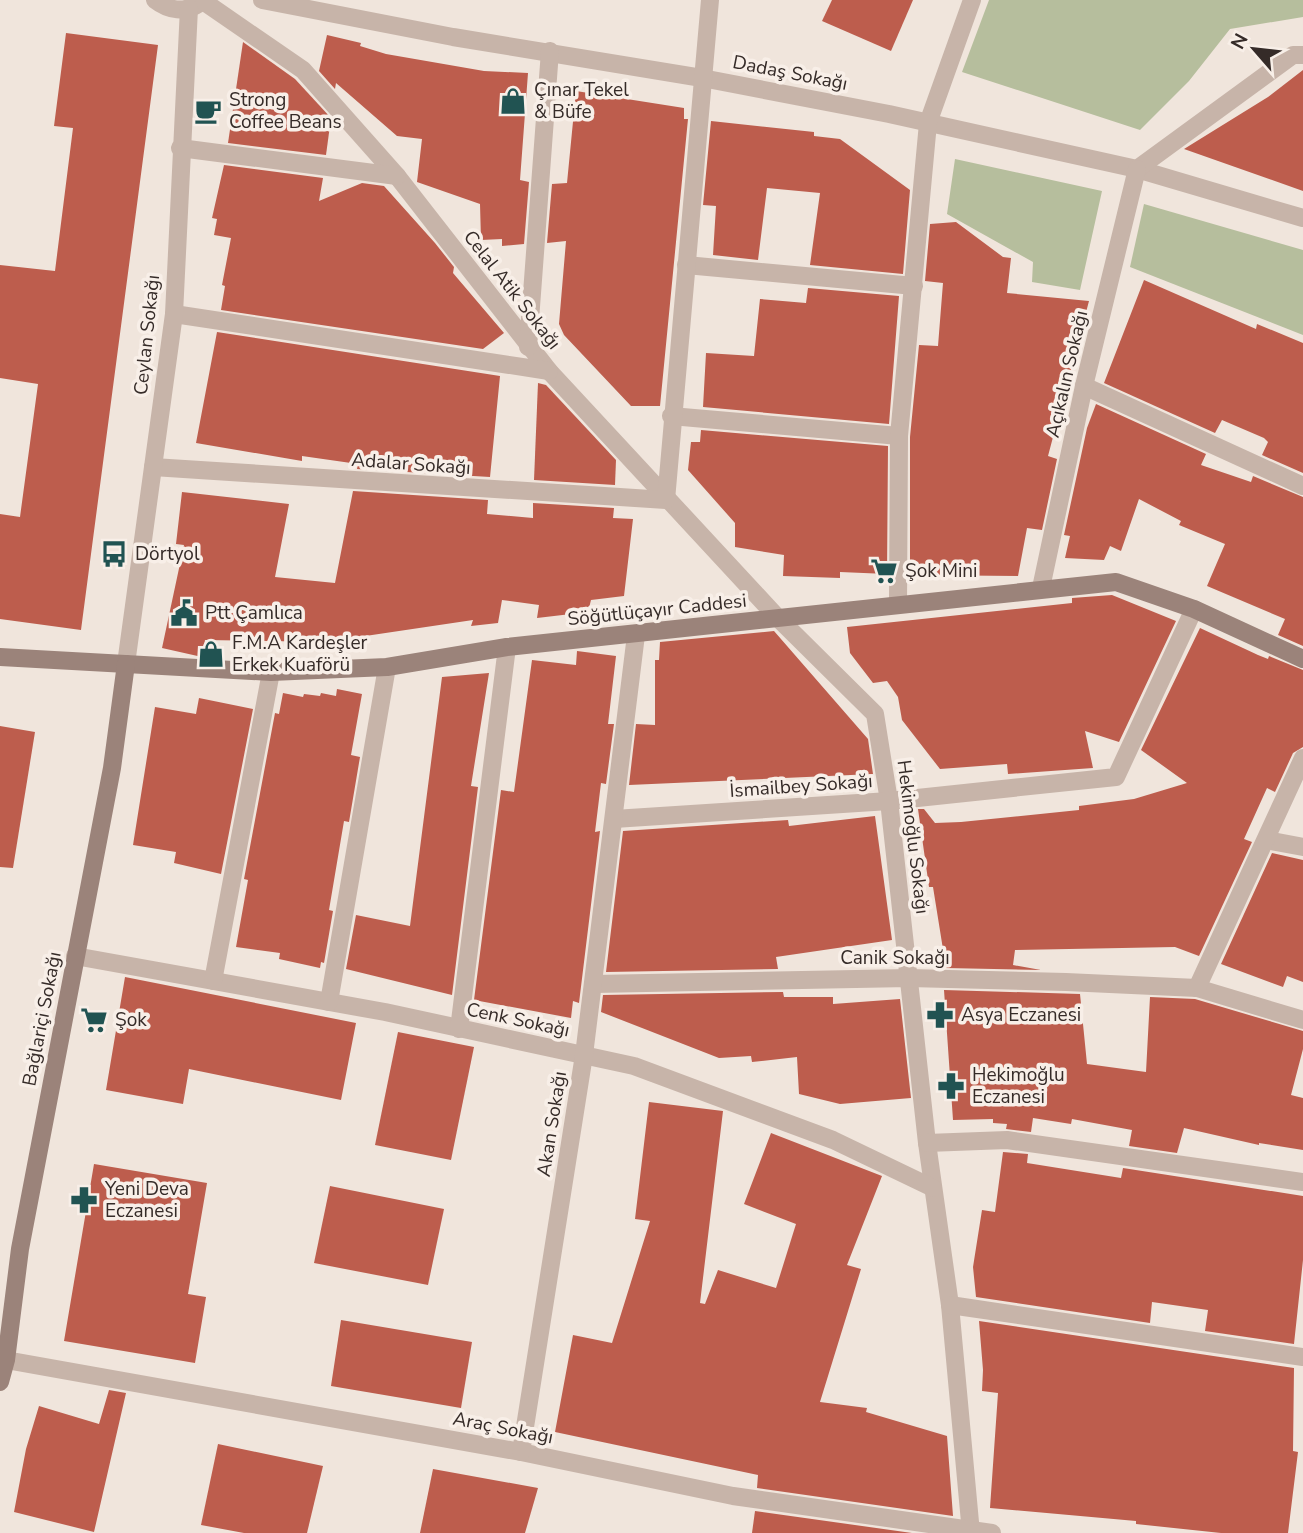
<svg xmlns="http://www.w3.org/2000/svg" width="1303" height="1533" font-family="'Nunito Sans',sans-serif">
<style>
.green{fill:#b6be9d}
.building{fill:#bd5d4d}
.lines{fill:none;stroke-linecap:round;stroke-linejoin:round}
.street{stroke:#c7b4a9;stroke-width:18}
.secondary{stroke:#9b837a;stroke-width:18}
.labels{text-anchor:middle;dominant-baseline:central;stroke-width:7;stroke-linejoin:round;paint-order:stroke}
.street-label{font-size:19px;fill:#352b28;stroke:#f8efe8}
.poi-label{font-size:19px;fill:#352b28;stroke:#f8efe8;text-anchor:start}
</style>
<rect width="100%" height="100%" fill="#f0e5dc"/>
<!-- green -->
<g class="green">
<polygon points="989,0 1303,0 1303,17 1230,29 1189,81 1140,130 962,72"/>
<polygon points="955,159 1102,191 1080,290 1032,282 1033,262 947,214"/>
<polygon points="1144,204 1303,250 1303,335 1130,267"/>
</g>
<!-- building -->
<g class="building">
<polygon points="832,0 913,0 891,51 822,21"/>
<polygon points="66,33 158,45 81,630 0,619 0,514 20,517 38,384 0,378 0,265 55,271 73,128 54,126"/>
<polygon points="327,35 361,43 360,46 386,54 484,71 528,73 520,180 529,182 524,244 502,246 502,239 481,240 480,204 417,182 422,139 397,136 336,83 335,89 319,71"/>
<polygon points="243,42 295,79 331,118 326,155 228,143"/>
<polygon points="1303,70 1303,191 1184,149 1268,97"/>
<polygon points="576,91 684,108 684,119 688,119 660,406 631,406 564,335 559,324 566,241 547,243 552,184 567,183"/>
<polygon points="711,121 814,132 814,136 840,139 910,190 903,274 810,265 820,193 767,188 758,260 713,255 716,206 703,205"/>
<polygon points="224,165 323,178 319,201 362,183 384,186 435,243 454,267 453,273 504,333 483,349 221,310 225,286 222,285 231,238 214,235 217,219 212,218"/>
<polygon points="956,222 1003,257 1011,258 1007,293 1089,301 1048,456 1057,459 1042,530 1027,528 1018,576 910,575 910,437 919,345 938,346 943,283 925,281 930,224"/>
<polygon points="1144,280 1256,329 1257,324 1303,343 1303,473 1262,455 1268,442 1264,438 1222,420 1215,433 1104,383"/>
<polygon points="808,288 899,296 889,424 703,407 706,353 754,356 760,299 806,303"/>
<polygon points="217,332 500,376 490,477 357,469 358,464 302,456 302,461 196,443"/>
<polygon points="538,383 546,385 616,460 615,485 534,480"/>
<polygon points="1096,404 1206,454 1201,465 1251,482 1253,476 1303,497 1303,646 1278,635 1285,619 1207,586 1225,544 1179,525 1181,521 1139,499 1121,551 1110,546 1104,560 1065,558 1070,536 1064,535 1087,428"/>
<polygon points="701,430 888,446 887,574 840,572 840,578 783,576 784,555 735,547 735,523 688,470 691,442 700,442"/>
<polygon points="353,491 488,500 487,514 533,518 533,503 614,508 613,518 633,519 624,596 591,600 588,612 537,618 539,605 502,600 498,623 471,626 473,620 325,642 205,640 202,657 162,648 184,545 176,544 182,492 289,504 275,577 335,583"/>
<polygon points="1112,595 1176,621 1119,742 1085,731 1093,768 1008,774 1007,764 940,769 902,720 898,697 887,681 873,683 850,653 847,627 1072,603 1072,598"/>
<polygon points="1200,628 1258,655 1268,659 1269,656 1303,670 1303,747 1293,753 1275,792 1267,788 1244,839 1252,842 1199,956 1175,947 1015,950 1013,965 1041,970 946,968 933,887 929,887 918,809 924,809 935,823 961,822 1079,810 1079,806 1134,799 1187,783 1141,750"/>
<polygon points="774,631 868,739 873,774 629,785 636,724 655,725 655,660 659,660 660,642"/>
<polygon points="577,651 616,656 608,724 614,724 606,784 601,783 595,832 600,831 579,1003 573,1001 571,1018 474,1000 501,790 514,792 532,660 576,665"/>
<polygon points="489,673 471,786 478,787 452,995 346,969 356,915 410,926 442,677"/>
<polygon points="337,689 362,694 351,755 360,757 349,822 344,821 329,910 333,911 324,963 321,962 320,968 279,959 280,953 236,947 248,880 244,879 275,713 279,714 283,693 303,697 304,694 320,696 321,693 336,696"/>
<polygon points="199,698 253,709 221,874 174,863 176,852 133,845 155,707 196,714"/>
<polygon points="0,726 35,732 13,868 0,867"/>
<polygon points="875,816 892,940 776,957 778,969 606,972 623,831 788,820 789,826"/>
<polygon points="1272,853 1303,860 1303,982 1287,976 1283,987 1221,964"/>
<polygon points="125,977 356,1023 341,1100 189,1069 183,1104 106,1090"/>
<polygon points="944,990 1080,994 1087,1064 1146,1072 1150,997 1195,999 1303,1031 1303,1049 1291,1095 1303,1098 1303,1150 1259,1143 1259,1145 1184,1128 1177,1153 1129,1146 1132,1130 1072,1119 1071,1124 1033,1118 1031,1132 1006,1129 1007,1124 993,1123 993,1119 953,1120"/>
<polygon points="783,992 784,997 833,997 833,1004 900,999 911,1098 840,1104 799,1094 797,1057 752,1062 751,1056 719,1058 601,1012 603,995"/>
<polygon points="398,1032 474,1047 451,1160 375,1145"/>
<polygon points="649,1102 723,1111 700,1303 705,1304 718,1270 776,1288 796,1224 744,1204 771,1133 882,1176 847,1265 861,1269 820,1402 867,1408 866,1412 947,1436 953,1516 757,1488 758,1475 555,1432 573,1335 612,1343 650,1221 635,1219"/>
<polygon points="1003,1152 1028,1154 1027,1163 1121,1178 1123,1168 1303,1196 1303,1260 1294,1344 1205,1331 1208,1310 1152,1302 1150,1323 976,1297 973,1267 982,1210 995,1212"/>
<polygon points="94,1164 207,1183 188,1294 206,1297 195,1363 64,1341"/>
<polygon points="330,1186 444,1209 428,1285 314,1263"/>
<polygon points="341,1320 472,1342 461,1408 331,1386"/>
<polygon points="979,1321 1294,1368 1293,1451 1298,1452 1288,1533 1221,1533 1136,1524 1136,1521 990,1508 998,1393 982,1391 983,1370"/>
<polygon points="109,1390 126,1393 94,1532 14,1512 26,1449 39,1406 99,1424"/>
<polygon points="218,1444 323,1466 307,1533 244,1533 201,1525"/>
<polygon points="433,1469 538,1488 525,1533 420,1533"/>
<polygon points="755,1511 912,1533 752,1533"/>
</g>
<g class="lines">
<!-- street -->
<g class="street">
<path d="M155,0C169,11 185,13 200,3"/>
<polyline points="262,0 453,37 702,78 889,114 1137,169 1303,218"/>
<polyline points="203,1 303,70 397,176 549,371 778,618 875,714 889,801 927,1143 950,1305 971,1533"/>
<polyline points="180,148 397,176"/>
<polyline points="1137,169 1293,55 1303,55"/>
<polyline points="686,265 914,286"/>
<polyline points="174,314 549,371"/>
<polyline points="528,347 550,51"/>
<polyline points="1084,386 1303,486"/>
<polyline points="671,416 899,436"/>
<polyline points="153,467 666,500 710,0"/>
<polyline points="1041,588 1084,386 1137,169"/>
<polyline points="898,604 899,436 928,123 972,0"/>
<polyline points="126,664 174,314 189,8"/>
<polyline points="614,819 889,801 1116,777 1194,609"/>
<polyline points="1266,840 1303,847"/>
<polyline points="75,956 385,1012 634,1066 833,1140 933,1188"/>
<polyline points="213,981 271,672"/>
<polyline points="594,984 909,978 1066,982 1197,988 1303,1020"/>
<polyline points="1197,988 1303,758"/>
<polyline points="329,1002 387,667"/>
<polyline points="459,1029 507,647"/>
<polyline points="927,1143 1007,1140 1303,1182"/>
<polyline points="950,1305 1303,1357"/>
<polyline points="6,1360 521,1452 733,1496 992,1533"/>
<polyline points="521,1452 584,1055 636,635"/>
</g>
<!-- secondary -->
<g class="secondary">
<polyline points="0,657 271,672 387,667 507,647 1116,582 1194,609 1303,659"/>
<polyline points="0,1382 6,1360 20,1249 112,768 126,664"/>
</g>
</g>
<!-- icons -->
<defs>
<symbol id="shop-bare" viewBox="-9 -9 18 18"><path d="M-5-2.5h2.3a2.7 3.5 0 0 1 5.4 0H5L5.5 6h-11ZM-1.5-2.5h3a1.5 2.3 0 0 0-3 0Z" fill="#215352" stroke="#f8efe8" stroke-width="2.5" paint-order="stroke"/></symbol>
<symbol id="cafe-bare" viewBox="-9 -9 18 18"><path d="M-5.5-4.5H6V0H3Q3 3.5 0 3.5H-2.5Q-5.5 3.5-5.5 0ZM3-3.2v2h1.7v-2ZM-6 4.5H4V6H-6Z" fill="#215352" stroke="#f8efe8" stroke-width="2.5" paint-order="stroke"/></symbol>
<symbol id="bus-bare" viewBox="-9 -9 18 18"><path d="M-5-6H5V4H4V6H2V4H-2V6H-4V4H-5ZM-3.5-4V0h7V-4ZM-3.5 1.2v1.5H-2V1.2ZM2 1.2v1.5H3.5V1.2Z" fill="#215352" stroke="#f8efe8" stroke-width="2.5" paint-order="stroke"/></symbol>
<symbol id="supermarket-bare" viewBox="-9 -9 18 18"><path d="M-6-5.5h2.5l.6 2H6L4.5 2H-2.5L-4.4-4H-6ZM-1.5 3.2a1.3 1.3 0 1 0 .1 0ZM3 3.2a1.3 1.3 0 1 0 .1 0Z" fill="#215352" stroke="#f8efe8" stroke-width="2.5" paint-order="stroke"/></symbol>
<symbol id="civic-bare" viewBox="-9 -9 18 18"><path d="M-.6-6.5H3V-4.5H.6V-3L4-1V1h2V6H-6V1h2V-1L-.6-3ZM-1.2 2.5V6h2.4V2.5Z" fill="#215352" stroke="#f8efe8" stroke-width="2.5" paint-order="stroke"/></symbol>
<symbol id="pharmacy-bare" viewBox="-9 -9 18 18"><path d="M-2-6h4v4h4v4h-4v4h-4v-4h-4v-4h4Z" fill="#215352" stroke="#f8efe8" stroke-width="2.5" paint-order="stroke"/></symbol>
</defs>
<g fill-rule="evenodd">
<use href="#shop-bare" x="494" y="82" width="38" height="38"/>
<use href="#cafe-bare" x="189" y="92" width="38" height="38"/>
<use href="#bus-bare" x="95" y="535" width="38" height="38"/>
<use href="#supermarket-bare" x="865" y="552" width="38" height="38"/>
<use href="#civic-bare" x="165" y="594" width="38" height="38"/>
<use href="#shop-bare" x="192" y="635" width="38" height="38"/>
<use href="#pharmacy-bare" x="921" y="996" width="38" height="38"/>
<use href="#supermarket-bare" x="75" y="1001" width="38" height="38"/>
<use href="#pharmacy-bare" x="932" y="1067" width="38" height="38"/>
<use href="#pharmacy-bare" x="65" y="1181" width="38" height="38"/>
</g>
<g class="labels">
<!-- street labels -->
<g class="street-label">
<text transform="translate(790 73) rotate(11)">Dadaş Sokağı</text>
<text transform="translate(512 290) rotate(52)">Celal Atik Sokağı</text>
<text transform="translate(147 335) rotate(-84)">Ceylan Sokağı</text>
<text transform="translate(1067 374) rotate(-77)">Açıkalın Sokağı</text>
<text transform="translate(411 464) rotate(4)">Adalar Sokağı</text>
<text transform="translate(657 610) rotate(-6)">Söğütlüçayır Caddesi</text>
<text transform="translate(801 786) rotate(-4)">İsmailbey Sokağı</text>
<text transform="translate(913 837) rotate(83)">Hekimoğlu Sokağı</text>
<text x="895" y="958">Canik Sokağı</text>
<text transform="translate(42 1019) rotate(-79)">Bağlariçi Sokağı</text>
<text transform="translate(518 1020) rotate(12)">Cenk Sokağı</text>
<text transform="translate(552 1124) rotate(-81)">Akan Sokağı</text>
<text transform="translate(503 1428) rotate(11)">Araç Sokağı</text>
</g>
<!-- poi labels -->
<g class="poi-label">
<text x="534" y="90">Çınar Tekel<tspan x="534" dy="22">&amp; Büfe</tspan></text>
<text x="229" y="100">Strong<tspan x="229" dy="22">Coffee Beans</tspan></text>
<text x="135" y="554">Dörtyol</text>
<text x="905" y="571">Şok Mini</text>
<text x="205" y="613">Ptt Çamlıca</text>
<text x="232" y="643">F.M.A Kardeşler<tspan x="232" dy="22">Erkek Kuaförü</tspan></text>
<text x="961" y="1015">Asya Eczanesi</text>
<text x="115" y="1020">Şok</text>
<text x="972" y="1075">Hekimoğlu<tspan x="972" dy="22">Eczanesi</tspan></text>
<text x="105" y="1189">Yeni Deva<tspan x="105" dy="22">Eczanesi</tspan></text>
</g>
</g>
<!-- north arrow -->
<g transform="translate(1254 49) rotate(298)" stroke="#f8efe8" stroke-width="5" paint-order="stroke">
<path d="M0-5L12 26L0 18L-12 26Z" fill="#352b28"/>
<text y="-10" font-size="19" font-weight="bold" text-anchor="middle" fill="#352b28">N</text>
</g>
</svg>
